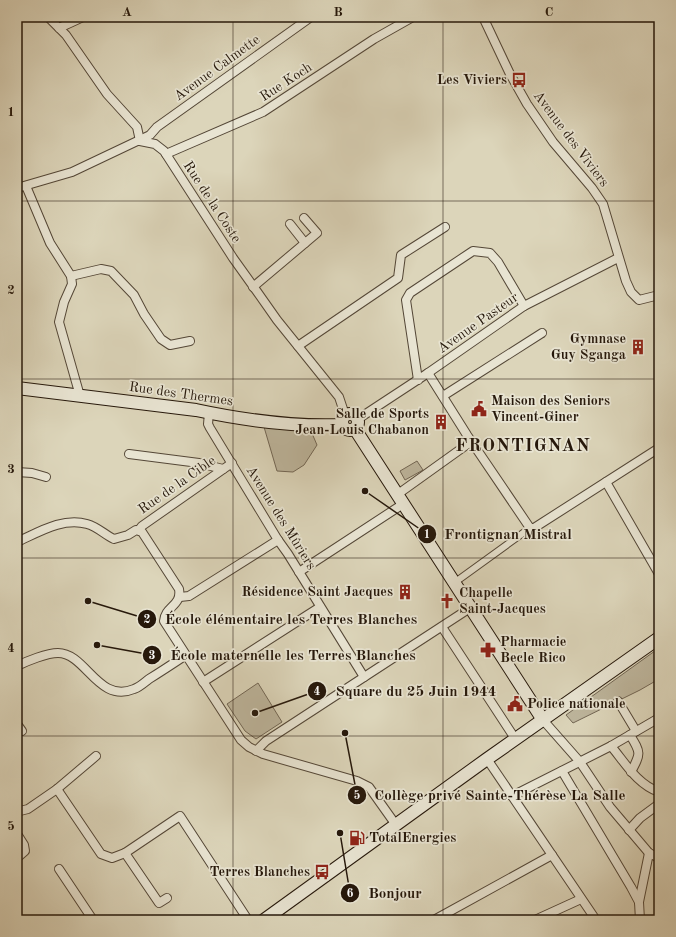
<svg xmlns="http://www.w3.org/2000/svg" width="676" height="937" font-family="'Old Standard TT',serif">
<style>
.green{fill:#bdb59c;stroke:#726654}
.lines{fill:none;stroke-linecap:round;stroke-linejoin:round}
.pedestrian-casing{stroke:#544737;stroke-width:8}
.minor-casing{stroke:#544737;stroke-width:10}
.secondary-casing{stroke:#26180b;stroke-width:14}
.pedestrian{stroke:#e8e4d2;stroke-width:6}
.minor{stroke:#e8e4d2;stroke-width:8}
.secondary{stroke:#e8e4d2;stroke-width:12}
.grid{fill:none;stroke:#26180b;stroke-width:1;stroke-opacity:0.55}
.labels{text-anchor:middle;dominant-baseline:central;stroke-width:3.5;stroke-linejoin:round;paint-order:stroke}
.street-label{font-size:14px;fill:#26180b;stroke:#e8e4d2}
.poi-label{font-size:14px;font-weight:bold;fill:#26180b;stroke:#e8e4d2;text-anchor:end}
.district-label{font-size:18px;font-weight:bold;letter-spacing:1px;fill:#26180b;stroke:#e8e4d2}
.leader{fill:none;stroke:#26180b;stroke-width:1.5}
.callout-dot{fill:#26180b;stroke:#e8e4d2;stroke-width:1.5}
.mark-label{font-size:12px;text-anchor:middle;font-weight:bold;fill:#fff}
.callout-label{font-size:15px;text-anchor:middle;font-weight:bold;fill:#26180b;stroke:#e8e4d2;stroke-width:3.5;stroke-linejoin:round;paint-order:stroke}
.neatline{fill:none;stroke:#26180b;stroke-width:1.5}
.grid-label{font-size:13px;text-anchor:middle;font-weight:bold;fill:#26180b}
</style>
<rect width="100%" height="100%" fill="#dcd5ba"/>
<filter id="stains"><feTurbulence type="fractalNoise" baseFrequency=".005" numOctaves="4"/><feColorMatrix values="0 0 0 0 .2 0 0 0 0 .09 0 0 0 0 .02 0 0 0 .5 -.17"/></filter>
<radialGradient id="worn" r=".72"><stop offset=".6" stop-color="#630" stop-opacity="0"/><stop offset="1" stop-color="#630" stop-opacity=".3"/></radialGradient>
<!-- green -->
<g class="green">
<polygon points="264,427 311,431 317,445 304,465 293,472 277,471"/>
<polygon points="417,461 423,470 405,480 400,471"/>
<polygon points="659,648 659,679 640,690 573,723 566,715"/>
<polygon points="258,683 282,722 256,739 245,731 227,704"/>
</g>
<g class="lines">
<defs>
<polyline id="pedestrian" points="454,583 530,528"/>
<g id="minor">
<polyline points="48,17 66,35 107,94 137,127 140,141"/>
<polyline points="483,17 510,74 527,104 553,142 592,188 603,204 626,281 631,292 639,300 659,295"/>
<polyline points="59,28 83,17"/>
<polyline points="140,141 155,144 164,151 233,258 258,293 277,320 339,397 345,415"/>
<polyline points="166,154 263,112 374,39 413,17"/>
<polyline points="26,186 50,243 71,276 72,284 64,302 59,322 80,396"/>
<polyline points="17,188 72,172 150,135 157,127 311,17"/>
<polyline points="290,224 305,243"/>
<polyline points="71,276 101,269 111,271 134,295 144,314 161,339 170,345 190,341"/>
<polyline points="253,287 317,233 304,218"/>
<polyline points="298,346 398,278 401,255 445,227"/>
<polyline points="428,373 467,435 530,528 534,528 659,448"/>
<polyline points="418,380 406,300 410,293 473,251 490,253 498,262 524,306"/>
<polyline points="443,396 542,333"/>
<polyline points="209,413 208,424 210,428 278,540 288,554 364,677"/>
<polyline points="358,419 428,373 524,306 618,258"/>
<polyline points="129,454 199,463 223,469"/>
<polyline points="17,472 32,473 46,477"/>
<polyline points="606,482 659,574"/>
<polyline points="398,494 472,441"/>
<polyline points="139,530 142,526 232,463"/>
<path d="M17,542C39,532 63,517 87,524C98,527 105,535 114,539L128,535L136,530L142,532L179,589C182,606 165,606 164,621L241,740L249,747L263,754L357,781L369,787L396,825"/>
<polyline points="299,572 403,504"/>
<polyline points="180,597 189,596 278,540"/>
<polyline points="442,627 516,740"/>
<path d="M17,666C27,661 47,653 58,653C86,653 98,704 134,689C140,687 145,682 149,679C162,671 174,663 186,655"/>
<polyline points="203,682 320,607"/>
<polyline points="618,701 636,731"/>
<polyline points="543,720 580,762 610,807 649,853 659,858"/>
<polyline points="17,724 22,731"/>
<path d="M630,735C641,753 641,753 631,772"/>
<path d="M611,746C626,764 637,784 659,792"/>
<polyline points="256,751 266,741 470,608"/>
<polyline points="487,759 596,920"/>
<polyline points="562,771 631,887 639,902 640,920"/>
<polyline points="57,789 101,854 112,858 125,853 180,816 248,920"/>
<polyline points="512,796 611,746 659,718"/>
<polyline points="20,811 28,809 57,789 96,756"/>
<polyline points="629,830 640,818 659,804"/>
<polyline points="17,834 24,845 25,851 17,858"/>
<polyline points="125,853 159,903 167,898"/>
<polyline points="59,869 93,920"/>
<polyline points="639,902 649,853"/>
<polyline points="434,920 552,855"/>
<polyline points="535,920 581,899"/>
</g>
<g id="secondary">
<path d="M17,388L196,410C243,420 293,427 342,425"/>
<circle cx="350" cy="422" r="8"/>
<polyline points="355,429 543,720"/>
<polyline points="264,920 487,759 659,638"/>
</g>
</defs>
<!-- pedestrian casing -->
<use href="#pedestrian" class="pedestrian-casing"/>
<!-- minor casing -->
<use href="#minor" class="minor-casing"/>
<!-- secondary casing -->
<use href="#secondary" class="secondary-casing"/>
<!-- pedestrian -->
<use href="#pedestrian" class="pedestrian"/>
<!-- minor -->
<use href="#minor" class="minor"/>
<!-- secondary -->
<use href="#secondary" class="secondary"/>
</g>
<!-- grid -->
<path class="grid" d="M233,17V920M443,17V920M17,201H659M17,379H659M17,558H659M17,736H659"/>
<!-- icons -->
<defs>
<symbol id="bus-bare" viewBox="-9 -9 18 18"><path d="M-5-6H5V4H4V6H2V4H-2V6H-4V4H-5ZM-3.5-4V0h7V-4ZM-3.5 1.2v1.5H-2V1.2ZM2 1.2v1.5H3.5V1.2Z" fill="#8f2418" stroke="#e8e4d2" stroke-width="2.5" paint-order="stroke"/></symbol>
<symbol id="building-bare" viewBox="-9 -9 18 18"><path d="M-4-6H4V6H1V3H-1V6H-4ZM-2.5-4.3h1.7v1.8h-1.7ZM.8-4.3h1.7v1.8H.8ZM-2.5-1h1.7V.8h-1.7ZM.8-1h1.7V.8H.8Z" fill="#8f2418" stroke="#e8e4d2" stroke-width="2.5" paint-order="stroke"/></symbol>
<symbol id="civic-bare" viewBox="-9 -9 18 18"><path d="M-.6-6.5H3V-4.5H.6V-3L4-1V1h2V6H-6V1h2V-1L-.6-3ZM-1.2 2.5V6h2.4V2.5Z" fill="#8f2418" stroke="#e8e4d2" stroke-width="2.5" paint-order="stroke"/></symbol>
<symbol id="church-bare" viewBox="-9 -9 18 18"><path d="M-1.2-6h2.4v3.5h3.3v2.4h-3.3V6h-2.4V-.1h-3.3v-2.4h3.3Z" fill="#8f2418" stroke="#e8e4d2" stroke-width="2.5" paint-order="stroke"/></symbol>
<symbol id="pharmacy-bare" viewBox="-9 -9 18 18"><path d="M-2-6h4v4h4v4h-4v4h-4v-4h-4v-4h4Z" fill="#8f2418" stroke="#e8e4d2" stroke-width="2.5" paint-order="stroke"/></symbol>
<symbol id="fuel-bare" viewBox="-9 -9 18 18"><path d="M-5.5-6h7V0h2V4h1.3V-2.5L3-4.5l.8-.8L6-3V5H2.5V1h-1V6h-7ZM-4.2-4.7v3.2H.2V-4.7Z" fill="#8f2418" stroke="#e8e4d2" stroke-width="2.5" paint-order="stroke"/></symbol>
</defs>
<g fill-rule="evenodd">
<use href="#bus-bare" x="508" y="69" width="22" height="22"/>
<use href="#building-bare" x="627" y="336" width="22" height="22"/>
<use href="#civic-bare" x="468" y="398" width="22" height="22"/>
<use href="#building-bare" x="430" y="411" width="22" height="22"/>
<use href="#building-bare" x="394" y="581" width="22" height="22"/>
<use href="#church-bare" x="436" y="590" width="22" height="22"/>
<use href="#pharmacy-bare" x="477" y="639" width="22" height="22"/>
<use href="#civic-bare" x="504" y="693" width="22" height="22"/>
<use href="#fuel-bare" x="346" y="827" width="22" height="22"/>
<use href="#bus-bare" x="311" y="861" width="22" height="22"/>
</g>
<g class="labels">
<!-- street labels -->
<g class="street-label">
<text transform="translate(217 68) rotate(-36)">Avenue Calmette</text>
<text transform="translate(286 82) rotate(-33)">Rue Koch</text>
<text transform="translate(571 139) rotate(53)">Avenue des Viviers</text>
<text transform="translate(212 202) rotate(57)">Rue de la Coste</text>
<text transform="translate(478 323) rotate(-35)">Avenue Pasteur</text>
<text transform="translate(181 394) rotate(8)">Rue des Thermes</text>
<text transform="translate(177 485) rotate(-35)">Rue de la Cible</text>
<text transform="translate(281 518) rotate(58)">Avenue des Mûriers</text>
</g>
<!-- poi labels -->
<g class="poi-label">
<text x="507" y="80">Les Viviers</text>
<text x="626" y="339">Gymnase<tspan x="626" dy="16">Guy Sganga</tspan></text>
<text x="491" y="401" text-anchor="start">Maison des Seniors<tspan x="491" dy="16">Vincent-Giner</tspan></text>
<text x="429" y="414">Salle de Sports<tspan x="429" dy="16">Jean-Louis Chabanon</tspan></text>
<text x="393" y="592">Résidence Saint Jacques</text>
<text x="459" y="593" text-anchor="start">Chapelle<tspan x="459" dy="16">Saint-Jacques</tspan></text>
<text x="500" y="642" text-anchor="start">Pharmacie<tspan x="500" dy="16">Becle Rico</tspan></text>
<text x="527" y="704" text-anchor="start">Police nationale</text>
<text x="369" y="838" text-anchor="start">TotalEnergies</text>
<text x="310" y="872">Terres Blanches</text>
</g>
<!-- district labels -->
<g class="district-label">
<text x="523" y="446">FRONTIGNAN</text>
</g>
</g>
<!-- callouts -->
<path class="leader" d="M365 491L427 534M88 601L147 619M97 645L152 655M255 713L317 691M345 733L357 795M340 833L350 893"/>
<g class="callout-dot">
<circle cx="365" cy="491" r="4"/>
<circle cx="88" cy="601" r="4"/>
<circle cx="97" cy="645" r="4"/>
<circle cx="255" cy="713" r="4"/>
<circle cx="345" cy="733" r="4"/>
<circle cx="340" cy="833" r="4"/>
<circle cx="427" cy="534" r="10"/>
<circle cx="147" cy="619" r="10"/>
<circle cx="152" cy="655" r="10"/>
<circle cx="317" cy="691" r="10"/>
<circle cx="357" cy="795" r="10"/>
<circle cx="350" cy="893" r="10"/>
</g>
<g class="mark-label">
<text x="427" y="538">1</text>
<text x="147" y="623">2</text>
<text x="152" y="659">3</text>
<text x="317" y="695">4</text>
<text x="357" y="799">5</text>
<text x="350" y="897">6</text>
</g>
<g class="callout-label">
<text x="508" y="539">Frontignan Mistral</text>
<text x="291" y="624">École élémentaire les Terres Blanches</text>
<text x="293" y="660">École maternelle les Terres Blanches</text>
<text x="416" y="696">Square du 25 Juin 1944</text>
<text x="500" y="800">Collège privé Sainte-Thérèse La Salle</text>
<text x="395" y="898">Bonjour</text>
</g>
<!-- margin -->
<rect width="676" height="937" fill="none" stroke="#dcd5ba" stroke-width="44"/>
<rect x="22" y="22" width="632" height="893" class="neatline"/>
<g class="grid-label">
<text x="127" y="16">A</text>
<text x="338" y="16">B</text>
<text x="549" y="16">C</text>
<text x="11" y="116">1</text>
<text x="11" y="294">2</text>
<text x="11" y="473">3</text>
<text x="11" y="652">4</text>
<text x="11" y="830">5</text>
</g>
<rect width="100%" height="100%" filter="url(#stains)"/>
<rect width="100%" height="100%" fill="url(#worn)"/>
</svg>
